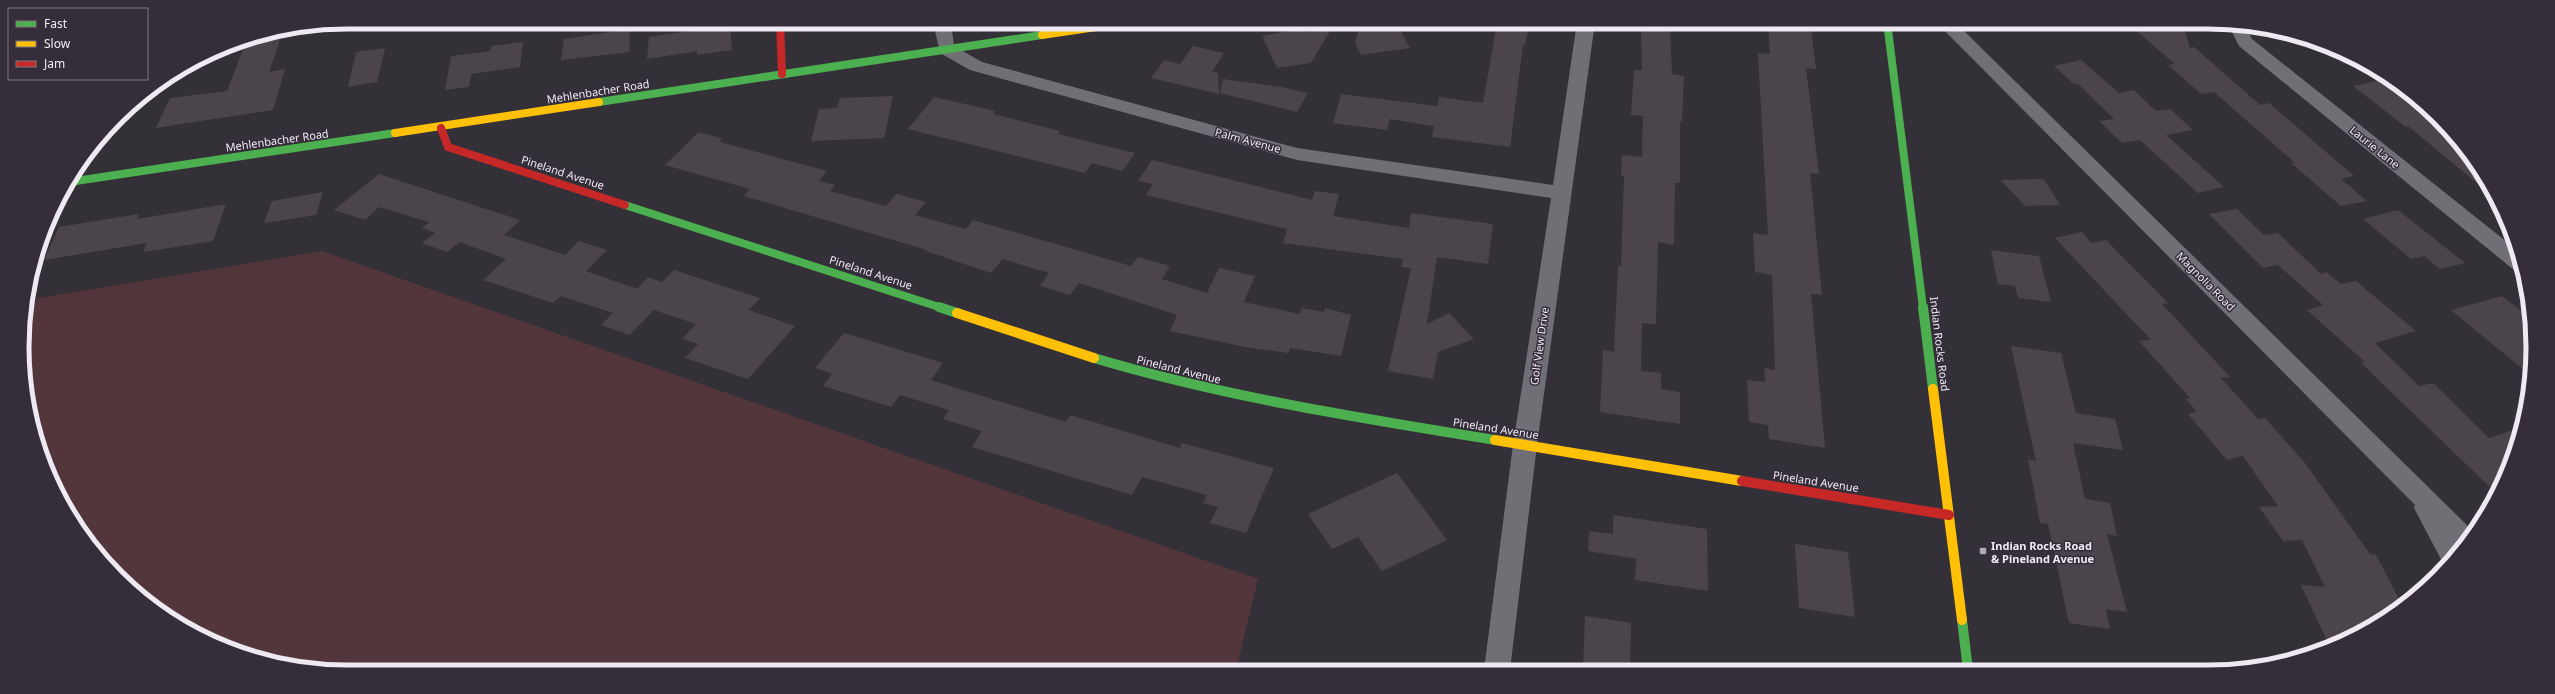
<svg xmlns="http://www.w3.org/2000/svg" width="2555" height="694" font-family="'Noto Sans',sans-serif">
<style>
.green{fill:#52363c}
.building{fill:#4b454b}
.lines{fill:none;stroke-linecap:round;stroke-linejoin:round}
.street{fill:#706f75;fill-rule:evenodd}
.fast-far1{stroke:#4caf50;stroke-width:8}
.fast{stroke:#4caf50;stroke-width:10}
.slow-far1{stroke:#ffc107;stroke-width:8}
.slow{stroke:#ffc107;stroke-width:10}
.jam-far1{stroke:#c62828;stroke-width:8}
.jam{stroke:#c62828;stroke-width:10}
.poi-dot{fill:#aea9b1;stroke:#352d3a;stroke-width:1.5}
.labels{text-anchor:middle;dominant-baseline:central;stroke-width:3;stroke-linejoin:round;paint-order:stroke}
.street-label{font-size:11px;fill:#efeaf2;stroke:#352d3a}
.poi-label{font-size:11px;font-weight:bold;fill:#efeaf2;stroke:#352d3a;text-anchor:start}
.rim{fill:none;stroke:#efeaf2;stroke-width:5}
</style>
<rect width="100%" height="100%" fill="#343037"/>
<!-- green -->
<polygon class="green" points="322,251 1258,579 1236,671 347,672 284,666 223,647 167,617 89,545 56,491 33,431 23,326 27,300"/>
<!-- building -->
<g class="building">
<polygon points="696,22 730,22 732,50 697,55 697,51 647,59 649,37 696,30"/>
<polygon points="1372,22 1396,22 1410,48 1361,55 1355,43 1360,24"/>
<polygon points="1497,22 1530,22 1525,45 1523,45 1510,147 1432,137 1434,126 1390,119 1387,130 1333,123 1341,94 1438,106 1439,97 1483,103"/>
<polygon points="2126,22 2182,22 2190,48 2194,47 2260,105 2269,103 2354,176 2341,179 2367,201 2341,206 2291,163 2295,163 2214,92 2201,94 2168,65 2175,64"/>
<polygon points="1641,25 1670,28 1672,74 1684,76 1682,122 1680,121 1680,183 1675,183 1674,245 1658,242 1656,324 1642,323 1641,371 1661,373 1661,389 1680,392 1680,424 1600,412 1603,350 1614,352 1618,266 1621,266 1624,176 1621,176 1622,155 1642,157 1643,116 1631,115 1634,70 1642,70"/>
<polygon points="1768,25 1811,29 1816,69 1806,68 1819,174 1810,173 1822,295 1811,294 1825,448 1769,439 1768,425 1749,422 1747,380 1765,382 1764,368 1775,370 1772,275 1755,272 1753,233 1768,235 1758,53 1770,54"/>
<polygon points="284,28 269,72 285,69 273,110 156,128 170,98 227,91 247,39"/>
<polygon points="1306,28 1308,32 1332,28 1311,63 1277,68 1262,36"/>
<polygon points="630,29 629,52 561,60 564,39"/>
<polygon points="523,42 520,67 471,74 469,87 445,90 451,56 490,51 491,46"/>
<polygon points="1193,46 1224,53 1212,72 1218,73 1219,94 1151,78 1164,60 1180,64"/>
<polygon points="385,48 377,82 348,87 356,52"/>
<polygon points="2081,60 2119,93 2134,90 2156,111 2170,109 2193,130 2166,135 2224,187 2198,193 2140,140 2122,143 2099,121 2114,119 2077,83 2074,84 2054,66"/>
<polygon points="1223,79 1281,87 1308,93 1297,112 1220,93"/>
<polygon points="2381,80 2450,133 2478,166 2488,184 2483,188 2408,126 2406,127 2353,86"/>
<polygon points="893,96 884,138 811,141 819,109 837,108 840,98"/>
<polygon points="934,97 995,111 993,114 1060,131 1058,134 1135,153 1122,171 1092,163 1085,173 908,129"/>
<polygon points="699,132 721,138 720,142 827,171 819,181 835,185 830,191 886,206 896,194 926,202 915,215 966,229 973,220 1131,266 1138,257 1170,266 1162,279 1207,293 1219,268 1255,276 1244,302 1300,314 1301,308 1324,312 1325,308 1351,315 1341,356 1290,348 1289,353 1245,347 1170,331 1177,315 1079,283 1070,295 1040,286 1049,273 1003,259 991,273 926,251 927,250 744,196 750,189 665,165"/>
<polygon points="1152,160 1312,200 1315,191 1339,194 1333,216 1409,228 1411,213 1493,224 1488,264 1437,257 1427,324 1449,313 1474,339 1438,352 1433,379 1388,371 1411,268 1401,267 1403,259 1283,243 1287,229 1146,195 1153,184 1138,181"/>
<polygon points="379,174 520,220 504,235 565,255 579,241 607,250 586,271 637,289 648,277 662,282 674,270 760,298 749,310 795,326 748,379 685,358 698,344 682,339 696,324 654,310 630,335 601,325 613,313 561,296 553,303 483,280 506,259 460,242 447,252 422,243 435,233 422,228 429,222 379,207 365,220 334,210"/>
<polygon points="2044,179 2060,205 2025,206 2001,180"/>
<polygon points="323,192 316,215 264,223 272,201"/>
<polygon points="226,204 213,241 143,252 147,243 44,260 59,227 139,214 137,219"/>
<polygon points="2237,209 2264,235 2278,233 2321,274 2326,272 2341,284 2356,281 2416,331 2375,343 2419,386 2433,383 2489,438 2520,428 2496,493 2361,363 2365,362 2307,310 2323,305 2278,265 2263,268 2209,214"/>
<polygon points="2398,210 2465,263 2440,269 2424,256 2411,259 2363,219"/>
<polygon points="2082,232 2091,243 2106,240 2168,303 2162,304 2230,377 2221,378 2258,419 2265,418 2305,463 2370,554 2376,555 2401,603 2352,639 2329,645 2301,585 2325,587 2302,540 2283,541 2259,507 2278,506 2243,456 2227,460 2188,414 2197,412 2186,399 2190,398 2139,341 2151,340 2055,238"/>
<polygon points="1991,250 2039,256 2051,302 2018,298 2015,286 1998,284"/>
<polygon points="2502,296 2530,318 2533,347 2530,375 2451,310"/>
<polygon points="844,333 943,363 931,380 1066,422 1070,415 1180,448 1182,443 1274,468 1246,533 1210,523 1218,507 1203,503 1207,495 1142,477 1132,495 972,447 982,431 943,419 949,410 900,395 891,407 823,386 832,374 815,368"/>
<polygon points="2011,346 2061,353 2076,413 2115,419 2123,450 2073,443 2085,499 2110,503 2117,536 2107,534 2127,612 2106,609 2110,629 2069,623 2048,524 2040,523 2028,459 2036,461"/>
<polygon points="1397,473 1447,540 1382,571 1358,537 1332,549 1308,514"/>
<polygon points="1613,515 1707,529 1708,591 1635,580 1636,559 1588,551 1589,531 1613,534"/>
<polygon points="1795,544 1848,552 1855,617 1799,608"/>
<polygon points="1585,616 1631,623 1630,670 1583,670"/>
</g>
<g class="lines">
<!-- street -->
<g class="street">
<polygon points="933,22 951,22 954,46 982,62 1297,148 1553,185 1577,22 1595,22 1537,445 1510,670 1484,670 1513,445 1551,198 1297,160 970,70 940,53"/>
<polygon points="1936,22 1955,22 2473,531 2445,567 2414,508 2415,505"/>
<polygon points="2228,24 2245,26 2252,39 2517,250 2523,272 2514,270 2239,46"/>
</g>
<!-- fast-far1 -->
<g class="fast-far1">
<polyline points="1887,22 1923,308"/>
<polyline points="599,102 1042,35"/>
<polyline points="69,182 395,133"/>
<polyline points="625,205 942,308"/>
</g>
<!-- fast -->
<g class="fast">
<polyline points="939,307 957,313"/>
<polyline points="1923,307 1933,389"/>
<path d="M1094,358C1225,397 1360,418 1495,440"/>
<polyline points="1962,620 1968,670"/>
</g>
<!-- slow-far1 -->
<g class="slow-far1">
<polyline points="1042,35 1130,22"/>
<polyline points="395,133 599,102"/>
</g>
<!-- slow -->
<g class="slow">
<polyline points="957,313 1094,358"/>
<polyline points="1933,389 1962,620"/>
<polyline points="1495,440 1742,481"/>
</g>
<!-- jam-far1 -->
<g class="jam-far1">
<polyline points="780,22 782,74"/>
<polyline points="441,128 448,147 625,205"/>
</g>
<!-- jam -->
<polyline class="jam" points="1742,481 1949,515"/>
</g>
<!-- markers -->
<rect class="poi-dot" x="1979" y="547" width="8" height="8" rx="2"/>
<g class="labels">
<!-- street labels -->
<g class="street-label">
<text transform="translate(598 91) rotate(-9)">Mehlenbacher Road</text>
<text transform="translate(277 140) rotate(-8)">Mehlenbacher Road</text>
<text transform="translate(1248 140) rotate(15)">Palm Avenue</text>
<text transform="translate(2375 147) rotate(39)">Laurie Lane</text>
<text transform="translate(563 172) rotate(18)">Pineland Avenue</text>
<text transform="translate(871 272) rotate(18)">Pineland Avenue</text>
<text transform="translate(2206 281) rotate(45)">Magnolia Road</text>
<text transform="translate(1940 344) rotate(83)">Indian Rocks Road</text>
<text transform="translate(1539 346) rotate(-82)">Golf View Drive</text>
<text transform="translate(1179 369) rotate(14)">Pineland Avenue</text>
<text transform="translate(1496 428) rotate(9)">Pineland Avenue</text>
<text transform="translate(1816 481) rotate(9)">Pineland Avenue</text>
</g>
<!-- poi labels -->
<g class="poi-label">
<text x="1991" y="545">Indian Rocks Road<tspan x="1991" dy="13">&amp; Pineland Avenue</tspan></text>
</g>
</g>
<!-- crop -->
<path d="M0 0H2555V694H0ZM347 29H2208A318 318 0 0 1 2526 347V347A318 318 0 0 1 2208 665H347A318 318 0 0 1 29 347V347A318 318 0 0 1 347 29Z" fill="#352d3a" fill-rule="evenodd"/>
<path class="rim" d="M347 29H2208A318 318 0 0 1 2526 347V347A318 318 0 0 1 2208 665H347A318 318 0 0 1 29 347V347A318 318 0 0 1 347 29Z"/>
<!-- legend -->
<rect x="8" y="8" width="140" height="72" fill="#352d3a" stroke="#7f7984"/>
<rect x="16" y="21" width="20" height="6" fill="#4caf50" stroke="#7f7984"/>
<text x="44" y="28" font-size="12" fill="#efeaf2">Fast</text>
<rect x="16" y="41" width="20" height="6" fill="#ffc107" stroke="#7f7984"/>
<text x="44" y="48" font-size="12" fill="#efeaf2">Slow</text>
<rect x="16" y="61" width="20" height="6" fill="#c62828" stroke="#7f7984"/>
<text x="44" y="68" font-size="12" fill="#efeaf2">Jam</text>
</svg>
